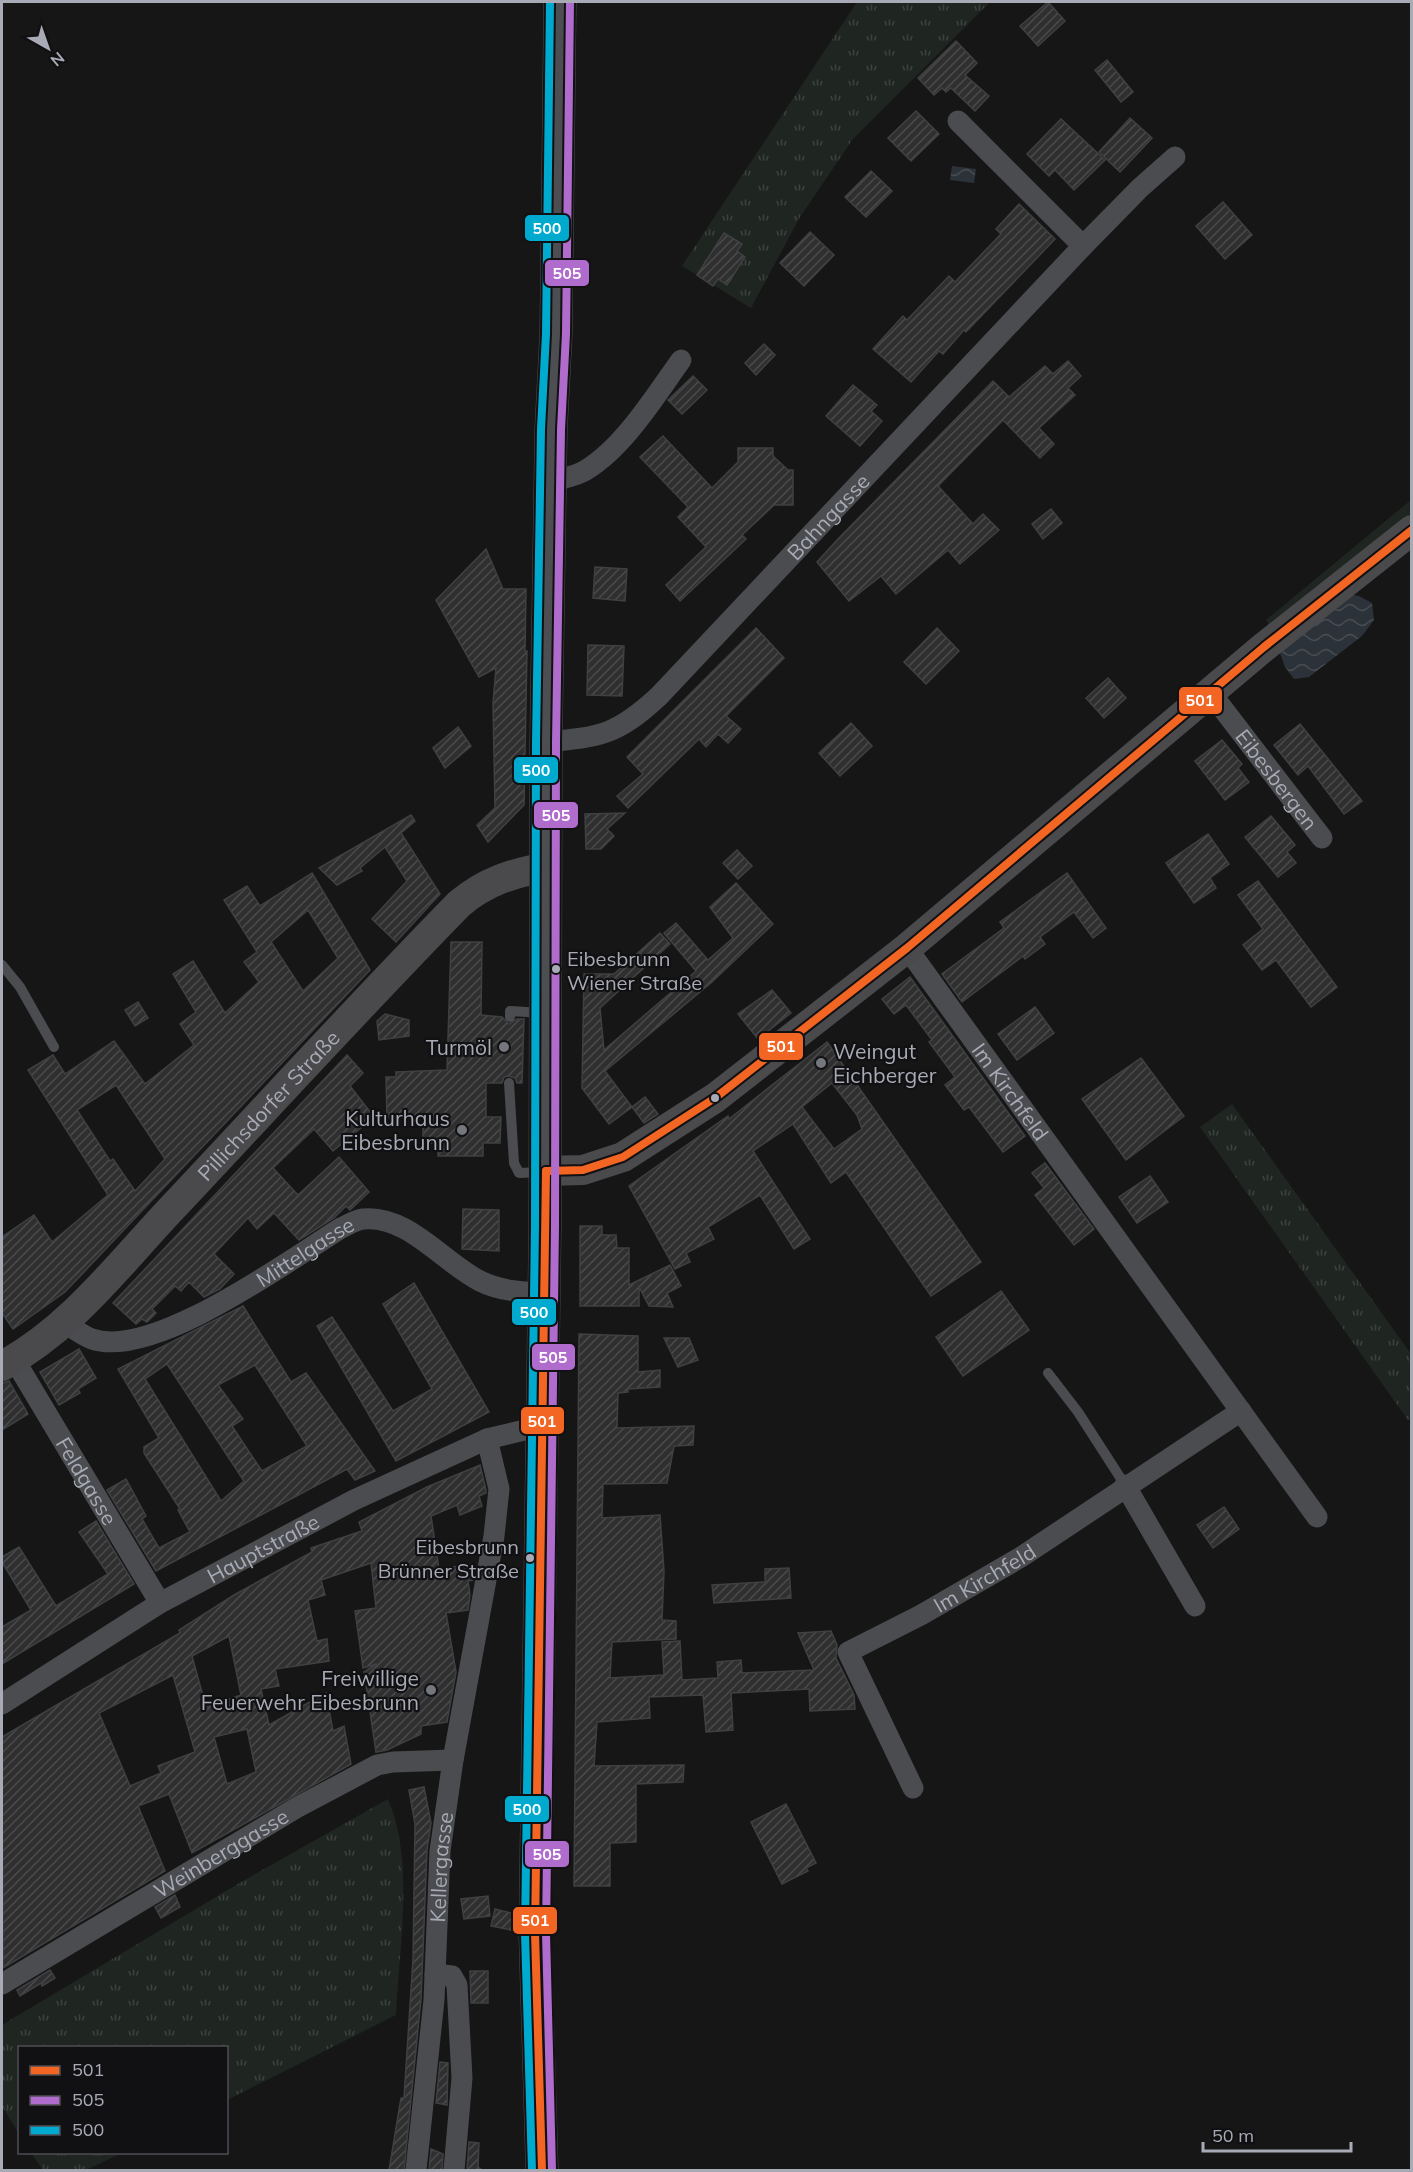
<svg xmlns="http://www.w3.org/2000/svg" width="1413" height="2172" font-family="Mulish,sans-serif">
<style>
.grass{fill:url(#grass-tufts)}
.water{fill:url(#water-waves)}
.building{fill:url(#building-hatch);stroke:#3f4042;stroke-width:1.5;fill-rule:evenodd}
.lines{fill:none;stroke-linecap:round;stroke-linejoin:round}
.lane{stroke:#4b4c4f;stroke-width:10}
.street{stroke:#4b4c4f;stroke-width:21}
.secondary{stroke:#4a4a4d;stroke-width:30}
.primary{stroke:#4d4e51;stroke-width:33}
.bus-1-casing{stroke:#111012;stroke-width:12}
.bus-2-casing{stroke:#111012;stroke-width:12}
.bus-3-casing{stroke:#111012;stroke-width:12}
.bus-1{stroke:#f26522;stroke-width:8}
.bus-2{stroke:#b06ccc;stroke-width:8}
.bus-3{stroke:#00a9ce;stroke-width:8}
.bus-dot{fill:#a8abb6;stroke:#111012;stroke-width:2}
.poi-dot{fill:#75777e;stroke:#111012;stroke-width:2}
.labels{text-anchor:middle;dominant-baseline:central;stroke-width:4.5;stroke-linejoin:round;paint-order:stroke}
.bus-label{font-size:20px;fill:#a8abb6;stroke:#111012;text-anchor:start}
.street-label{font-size:21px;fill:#a8abb6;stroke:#111012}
.poi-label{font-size:21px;fill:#a8abb6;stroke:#111012;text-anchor:end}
.line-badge{stroke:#111012;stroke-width:2}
.badge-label{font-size:16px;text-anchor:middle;font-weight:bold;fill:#fff}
</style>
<defs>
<pattern id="grass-tufts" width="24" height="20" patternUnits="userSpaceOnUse" patternTransform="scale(1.5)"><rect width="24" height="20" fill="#1f2520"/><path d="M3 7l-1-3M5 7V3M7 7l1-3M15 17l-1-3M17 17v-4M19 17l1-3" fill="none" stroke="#3d423e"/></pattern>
<pattern id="water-waves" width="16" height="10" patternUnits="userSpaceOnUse" patternTransform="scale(1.5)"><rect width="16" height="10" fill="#2c3239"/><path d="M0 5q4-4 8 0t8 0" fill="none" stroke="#484d53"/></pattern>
<pattern id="building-hatch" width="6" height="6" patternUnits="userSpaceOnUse" patternTransform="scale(1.5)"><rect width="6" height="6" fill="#2f2f30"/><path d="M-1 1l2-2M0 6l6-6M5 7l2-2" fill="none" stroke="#4a4a4c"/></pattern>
</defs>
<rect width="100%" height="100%" fill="#161616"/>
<!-- grass -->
<g class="grass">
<polygon points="857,2 990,2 853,139 800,217 751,308 682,266"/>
<polygon points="1411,500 1411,519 1271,627 1266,620"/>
<polygon points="1232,1104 1411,1354 1412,1418 1408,1420 1200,1127"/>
<path d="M388,1799C415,1863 399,1947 396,2015L227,2100L226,2048H20L19,2134L2,2106V2025L241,1882Z"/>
<polygon points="31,2153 122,2153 86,2170 43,2170"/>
</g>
<!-- water -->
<g class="water">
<polygon points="952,166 976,169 974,183 950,180"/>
<polygon points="1348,594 1359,596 1372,603 1374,620 1362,636 1309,677 1294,679 1285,667 1280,653"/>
</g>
<!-- building -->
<g class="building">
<polygon points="1048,2 1065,21 1038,46 1020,26"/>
<polygon points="956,41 977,63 965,75 989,96 975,111 951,88 946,92 942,88 934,95 918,78"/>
<polygon points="1107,60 1133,92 1121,102 1095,70"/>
<polygon points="916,111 939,134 911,161 888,138"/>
<polygon points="1130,118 1152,138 1120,172 1099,152"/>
<polygon points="1061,119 1105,160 1074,190 1055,170 1049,176 1027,154"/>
<polygon points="871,171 892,191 866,217 845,197"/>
<polygon points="1223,202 1252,235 1225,259 1196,226"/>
<polygon points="1019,204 1055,239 966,332 964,330 943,354 939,351 911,382 873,349 903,316 907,320 949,276 955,282 1001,234 996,229"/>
<polygon points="810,232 834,255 804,286 780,263"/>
<polygon points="724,233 742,244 737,251 745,257 727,285 718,279 713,286 697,275"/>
<polygon points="764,344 775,355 756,375 745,363"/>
<polygon points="1068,361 1081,376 1068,388 1075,395 1039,428 1054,444 1040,458 1003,420 938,486 973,524 983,514 999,530 960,564 948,550 896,594 881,576 849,601 817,562 838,539 993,381 1009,397 1045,366 1053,374"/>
<polygon points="693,376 707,390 682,414 668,400"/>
<polygon points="853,385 877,405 871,411 882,421 860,446 826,416"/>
<polygon points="663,436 712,488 738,462 738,448 773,448 773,456 788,470 793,470 793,505 774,505 742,535 746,539 680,601 666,585 706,547 678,517 688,507 640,457"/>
<polygon points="1051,509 1062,523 1043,539 1032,524"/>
<polygon points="486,549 503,589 526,589 525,651 527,651 524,805 488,842 477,825 495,808 493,703 496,668 479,677 436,600"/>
<polygon points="595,567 627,569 625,601 593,598"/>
<polygon points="756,628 784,658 726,716 741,729 728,743 718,734 706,747 699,739 628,808 617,796 643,774 627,757"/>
<polygon points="937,628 959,651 926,684 904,662"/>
<polygon points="588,645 624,646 622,696 587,695"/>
<polygon points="1108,678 1126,698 1104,718 1086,698"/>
<polygon points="851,723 872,746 840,776 819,753"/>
<polygon points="1300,724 1362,801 1344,814 1308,766 1298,775 1274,745"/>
<polygon points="458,727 471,746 445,768 433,748"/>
<polygon points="1222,740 1242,764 1238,768 1249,782 1225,800 1195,761"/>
<polygon points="625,813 607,829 614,836 601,849 586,849 585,814"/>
<polygon points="411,815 415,821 401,833 440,894 396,942 372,919 407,881 385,847 360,868 362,871 337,885 319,868"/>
<polygon points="1271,816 1295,845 1287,852 1296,863 1278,877 1245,837"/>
<polygon points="1208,834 1229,864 1210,878 1216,888 1194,903 1166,863"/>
<polygon points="737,850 752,866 738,879 723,863"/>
<path d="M312,873L370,970L65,1292L13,1329L2,1313V1237L34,1215L52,1242L108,1195L28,1070L53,1055L65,1074L114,1041L145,1084L194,1045L180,1024L196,1012L173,974L193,961L225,1013L259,982L244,962L257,952L224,900L247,886L260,906ZM308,910L338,958L303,991L271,942ZM116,1085L165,1159L135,1191L113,1159L110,1161L77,1110Z"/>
<polygon points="1067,873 1106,928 1093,938 1074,912 1040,937 1045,944 1025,959 1023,956 962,1002 942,974 1004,928 1000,922"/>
<polygon points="1258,881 1337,987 1311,1007 1276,960 1262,970 1243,945 1263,929 1238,895"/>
<polygon points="736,883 773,924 712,982 605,1071 632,1107 609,1124 582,1088 584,974 614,974 660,933 670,944 600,1008 604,1050 696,971 664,933 676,923 708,960 733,938 710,907"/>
<polygon points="451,942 482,942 481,1015 502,1017 509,1024 517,1019 524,1019 522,1083 517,1083 515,1078 509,1076 504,1077 502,1083 486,1083 486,1117 501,1117 500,1143 483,1143 483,1156 438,1156 438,1143 423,1143 423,1115 387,1118 386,1077 396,1077 396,1072 447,1070"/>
<polygon points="910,977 1025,1136 1003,1152 969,1107 964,1110 945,1085 955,1077 929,1042 932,1040 906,1005 894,1014 882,999"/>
<polygon points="772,990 791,1013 758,1039 738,1014"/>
<polygon points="138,1002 148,1018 135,1026 125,1010"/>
<polygon points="1035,1007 1054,1033 1017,1060 998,1034"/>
<polygon points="385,1014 409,1020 409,1036 379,1040 377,1021"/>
<path d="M827,1042L981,1262L931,1296L846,1172L831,1183L793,1124L753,1151L810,1239L794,1249L760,1195L708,1227L714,1239L686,1253L690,1262L675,1269L629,1186L728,1116L729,1119ZM832,1083L857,1115L862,1129L834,1149L802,1107Z"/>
<polygon points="347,1055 363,1073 350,1086 374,1117 333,1151 314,1129 273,1168 298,1195 339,1157 369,1192 350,1210 346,1206 334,1218 299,1240 274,1213 257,1229 248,1218 214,1254 234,1274 220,1289 204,1297 189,1282 181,1291 175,1286 152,1309 156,1313 147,1322 142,1319 136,1324 113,1303"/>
<polygon points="1141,1058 1184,1116 1126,1160 1082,1099"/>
<polygon points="645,1097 658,1114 644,1123 632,1107"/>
<polygon points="1045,1163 1094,1229 1074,1245 1035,1195 1044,1188 1032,1173"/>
<polygon points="1150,1176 1168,1202 1137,1223 1119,1197"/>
<polygon points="463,1209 499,1210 499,1251 462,1249"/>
<polygon points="580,1226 602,1226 602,1235 616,1235 617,1248 629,1248 629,1285 670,1265 681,1286 667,1293 673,1307 649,1306 639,1287 639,1306 580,1306"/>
<polygon points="414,1283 489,1412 396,1461 317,1326 332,1317 393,1411 432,1389 383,1304"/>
<polygon points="1001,1291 1029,1330 963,1376 936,1337"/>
<path d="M243,1306L291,1382L306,1373L375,1471L355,1480L347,1469L156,1571L107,1490L126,1479L146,1516L142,1519L159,1548L190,1532L178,1510L180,1509L144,1453V1447L159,1438L118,1369ZM167,1364L244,1481L221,1501L145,1379ZM255,1365L307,1446L262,1471L232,1426L243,1419L218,1385Z"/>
<polygon points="579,1334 638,1336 638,1372 660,1370 660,1387 628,1389 628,1392 618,1393 617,1428 694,1426 693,1445 674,1446 667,1483 603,1484 602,1518 660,1515 664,1571 662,1620 676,1621 676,1639 612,1642 610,1678 664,1675 662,1642 680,1641 682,1680 718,1678 717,1662 741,1660 742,1673 814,1670 798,1633 831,1631 837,1645 836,1658 854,1695 855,1709 810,1711 809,1689 731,1693 733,1730 706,1732 703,1695 649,1697 650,1718 597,1722 594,1766 684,1765 683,1782 636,1784 636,1842 610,1843 610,1886 574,1886"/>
<polygon points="664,1338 689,1338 698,1360 678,1367"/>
<polygon points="79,1349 96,1378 78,1389 80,1393 59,1405 40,1372"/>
<polygon points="9,1381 28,1414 2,1430 2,1383"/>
<path d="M480,1465L486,1490V1493L479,1496L482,1506L460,1515L457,1505L431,1516L439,1569L472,1564L474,1576L473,1580L468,1581L470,1595L468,1610L446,1613L456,1672L447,1722L421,1726V1734L387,1750L376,1752L364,1672L377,1664L363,1668L355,1611L376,1608L371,1563L321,1580L325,1595L308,1600L317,1641L327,1639L329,1661L275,1669L279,1686L261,1689L269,1725L326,1693L333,1731L344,1726L351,1764L192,1853L169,1794L138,1806L165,1871L3,1968L2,1737L180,1633L179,1630L234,1595L312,1552L311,1548L362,1531L359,1522L427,1487ZM229,1636L241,1695L206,1707L192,1656ZM173,1675L195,1752L158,1766L161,1773L130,1786L99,1713ZM247,1729L256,1772L227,1784L214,1737Z"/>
<polygon points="1224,1507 1239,1529 1213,1548 1197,1525"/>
<polygon points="96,1521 134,1584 2,1664 2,1627 31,1610 2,1562 2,1557 19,1547 56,1606 108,1574 79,1532"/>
<polygon points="789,1568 791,1598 714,1603 712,1585 765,1582 765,1569"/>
<polygon points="424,1787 431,1823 427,1850 421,1999 404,2170 389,2170 401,2098 404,2098 413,1959 415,1824 409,1790"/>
<polygon points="786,1804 816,1863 806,1868 808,1871 782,1884 751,1822"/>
<polygon points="175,1895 180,1907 161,1918 155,1907"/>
<polygon points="488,1896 490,1916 464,1919 461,1899"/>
<polygon points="495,1909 515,1914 511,1930 491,1926"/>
<polygon points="50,1970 55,1978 42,1986 41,1983 20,1996 17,1990"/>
<polygon points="470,1971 488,1971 488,2003 471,2003"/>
<polygon points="440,2062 448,2063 447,2105 436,2103"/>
<polygon points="469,2142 479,2143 478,2167 482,2170 467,2170"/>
<polygon points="431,2149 443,2154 442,2170 429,2170"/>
</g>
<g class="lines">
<!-- lane -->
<g class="lane">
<polyline points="2,965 20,987 54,1047"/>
<polyline points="510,1017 510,1011 543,1013"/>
<polyline points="509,1083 514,1163 519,1173 542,1172"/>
<polyline points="1048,1373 1078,1412 1125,1485"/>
</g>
<!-- street -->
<g class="street">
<polyline points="958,121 1083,246"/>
<path d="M551,482C562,478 577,476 586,470C624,447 656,395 681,360"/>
<path id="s1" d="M1210,692L1322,838"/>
<path id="s2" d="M546,742C601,737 617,735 659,696L1083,246L1140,188L1175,157"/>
<path id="s3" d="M907,948L1317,1517"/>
<path id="s4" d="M65,1323C73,1328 83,1336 92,1339C153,1360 288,1261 341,1228C348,1225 355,1220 363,1219C407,1214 444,1263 480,1281C500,1291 521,1292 544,1293"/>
<path id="s5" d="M14,1359L160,1603"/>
<polyline points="1125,1485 1195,1606"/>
<path id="s6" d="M2,1704L160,1603L354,1500L487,1439L541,1426"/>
<path id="s7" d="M913,1788L848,1652L921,1615L1021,1557L1241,1411"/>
<polyline points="435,1974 452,1976 457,1985 462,2078 454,2170"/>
<path id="s8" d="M2,1984L296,1808L377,1765L393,1762L453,1760"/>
<path id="s9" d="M416,2170L434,2000L440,1851L453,1760L494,1536L499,1489L487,1439"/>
</g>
<!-- secondary -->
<g class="secondary">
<polyline points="546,1171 583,1170 623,1157 715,1098 907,948 1264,647 1412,530"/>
<path id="s10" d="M2,1366C72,1328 119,1264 173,1207C268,1106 362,1003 459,904C486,881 513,873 547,867"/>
</g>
<!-- primary -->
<polyline class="primary" points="542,2170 535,1933 545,1226 546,742 551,429 556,334 560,2"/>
<defs>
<g id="bus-1">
<polyline points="546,1171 583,1170 623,1157 715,1098 907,948 1264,647 1412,530"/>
<polyline points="542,2170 535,1933 546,1171"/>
</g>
<polyline id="bus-2" points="552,2170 546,1933 555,1226 556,742 561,429 566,334 570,2"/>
<polyline id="bus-3" points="532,2170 525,1933 535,1226 536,742 541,429 546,334 550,2"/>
</defs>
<!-- bus-1 casing -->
<use href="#bus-1" class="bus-1-casing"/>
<!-- bus-2 casing -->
<use href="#bus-2" class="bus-2-casing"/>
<!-- bus-3 casing -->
<use href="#bus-3" class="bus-3-casing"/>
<!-- bus-1 -->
<use href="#bus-1" class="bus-1"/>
<!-- bus-2 -->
<use href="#bus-2" class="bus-2"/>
<!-- bus-3 -->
<use href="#bus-3" class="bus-3"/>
</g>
<!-- markers -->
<g class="bus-dot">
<circle cx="556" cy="969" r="5"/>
<circle cx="715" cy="1098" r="5"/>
<circle cx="530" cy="1558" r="5"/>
</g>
<g class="poi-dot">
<circle cx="504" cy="1047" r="6"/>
<circle cx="821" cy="1063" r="6"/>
<circle cx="462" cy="1130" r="6"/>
<circle cx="431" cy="1690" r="6"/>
</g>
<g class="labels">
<!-- bus labels -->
<g class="bus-label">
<text x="567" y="958">Eibesbrunn<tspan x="567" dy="24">Wiener Straße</tspan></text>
<text x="519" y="1546" text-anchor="end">Eibesbrunn<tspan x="519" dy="24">Brünner Straße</tspan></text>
</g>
<!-- street labels -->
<g class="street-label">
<text stroke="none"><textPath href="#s2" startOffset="372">Bahngasse</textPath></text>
<text stroke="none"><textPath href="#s1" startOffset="110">Eibesbergen</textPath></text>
<text stroke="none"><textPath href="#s3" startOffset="177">Im Kirchfeld</textPath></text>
<text stroke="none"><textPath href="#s10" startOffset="374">Pillichsdorfer Straße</textPath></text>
<text stroke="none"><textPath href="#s4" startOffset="267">Mittelgasse</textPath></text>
<text stroke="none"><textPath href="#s5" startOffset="142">Feldgasse</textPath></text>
<text stroke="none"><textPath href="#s6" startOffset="304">Hauptstraße</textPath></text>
<text stroke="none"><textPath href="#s7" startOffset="306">Im Kirchfeld</textPath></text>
<text stroke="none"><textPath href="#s8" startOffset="255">Weinberggasse</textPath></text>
<text stroke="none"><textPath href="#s9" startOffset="304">Kellergasse</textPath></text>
</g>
<!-- poi labels -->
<g class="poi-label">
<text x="492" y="1047">Turmöl</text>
<text x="833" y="1051" text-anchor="start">Weingut<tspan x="833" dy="24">Eichberger</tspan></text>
<text x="450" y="1118">Kulturhaus<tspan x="450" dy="24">Eibesbrunn</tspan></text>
<text x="419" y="1678">Freiwillige<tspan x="419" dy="24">Feuerwehr Eibesbrunn</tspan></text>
</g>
</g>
<g class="line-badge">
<rect x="524" y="214" width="46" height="28" rx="6" fill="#00a9ce"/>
<rect x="544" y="259" width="46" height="28" rx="6" fill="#b06ccc"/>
<rect x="1178" y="686" width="45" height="29" rx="6" fill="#f26522"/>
<rect x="513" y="756" width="46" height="28" rx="6" fill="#00a9ce"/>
<rect x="533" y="801" width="46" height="28" rx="6" fill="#b06ccc"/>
<rect x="758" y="1032" width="46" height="29" rx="6" fill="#f26522"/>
<rect x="511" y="1298" width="46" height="28" rx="6" fill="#00a9ce"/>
<rect x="531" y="1343" width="45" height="28" rx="6" fill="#b06ccc"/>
<rect x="520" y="1406" width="45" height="29" rx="6" fill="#f26522"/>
<rect x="504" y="1795" width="46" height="28" rx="6" fill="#00a9ce"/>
<rect x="524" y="1840" width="46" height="28" rx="6" fill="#b06ccc"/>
<rect x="512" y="1906" width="46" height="29" rx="6" fill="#f26522"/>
</g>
<g class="badge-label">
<text x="547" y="234">500</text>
<text x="567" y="279">505</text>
<text x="1200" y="706">501</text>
<text x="536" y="776">500</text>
<text x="556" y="821">505</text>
<text x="781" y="1052">501</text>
<text x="534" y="1318">500</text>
<text x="553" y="1363">505</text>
<text x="542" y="1427">501</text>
<text x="527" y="1815">500</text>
<text x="547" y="1860">505</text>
<text x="535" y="1926">501</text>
</g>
<!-- border -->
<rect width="1413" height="2172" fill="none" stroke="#a8abb6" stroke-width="6"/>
<!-- legend -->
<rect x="18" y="2046" width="210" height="108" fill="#111012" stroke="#4d4e54" stroke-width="1.5"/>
<rect x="30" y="2066" width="30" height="9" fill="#f26522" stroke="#4d4e54" stroke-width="1.5"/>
<text x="72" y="2076" font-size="18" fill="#a8abb6">501</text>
<rect x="30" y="2096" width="30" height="9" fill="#b06ccc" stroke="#4d4e54" stroke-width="1.5"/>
<text x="72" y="2106" font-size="18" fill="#a8abb6">505</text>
<rect x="30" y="2126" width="30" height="9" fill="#00a9ce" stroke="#4d4e54" stroke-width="1.5"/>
<text x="72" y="2136" font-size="18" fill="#a8abb6">500</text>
<!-- north arrow -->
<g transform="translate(48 48) rotate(140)" stroke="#111012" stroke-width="4.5" paint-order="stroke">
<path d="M0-4.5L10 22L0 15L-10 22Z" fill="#a8abb6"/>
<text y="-9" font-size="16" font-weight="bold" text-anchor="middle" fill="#a8abb6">N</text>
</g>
<!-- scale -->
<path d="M1203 2142v9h148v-9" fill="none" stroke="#a8abb6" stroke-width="3"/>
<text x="1212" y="2142" font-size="18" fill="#a8abb6" stroke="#111012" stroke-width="4.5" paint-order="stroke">50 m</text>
</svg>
